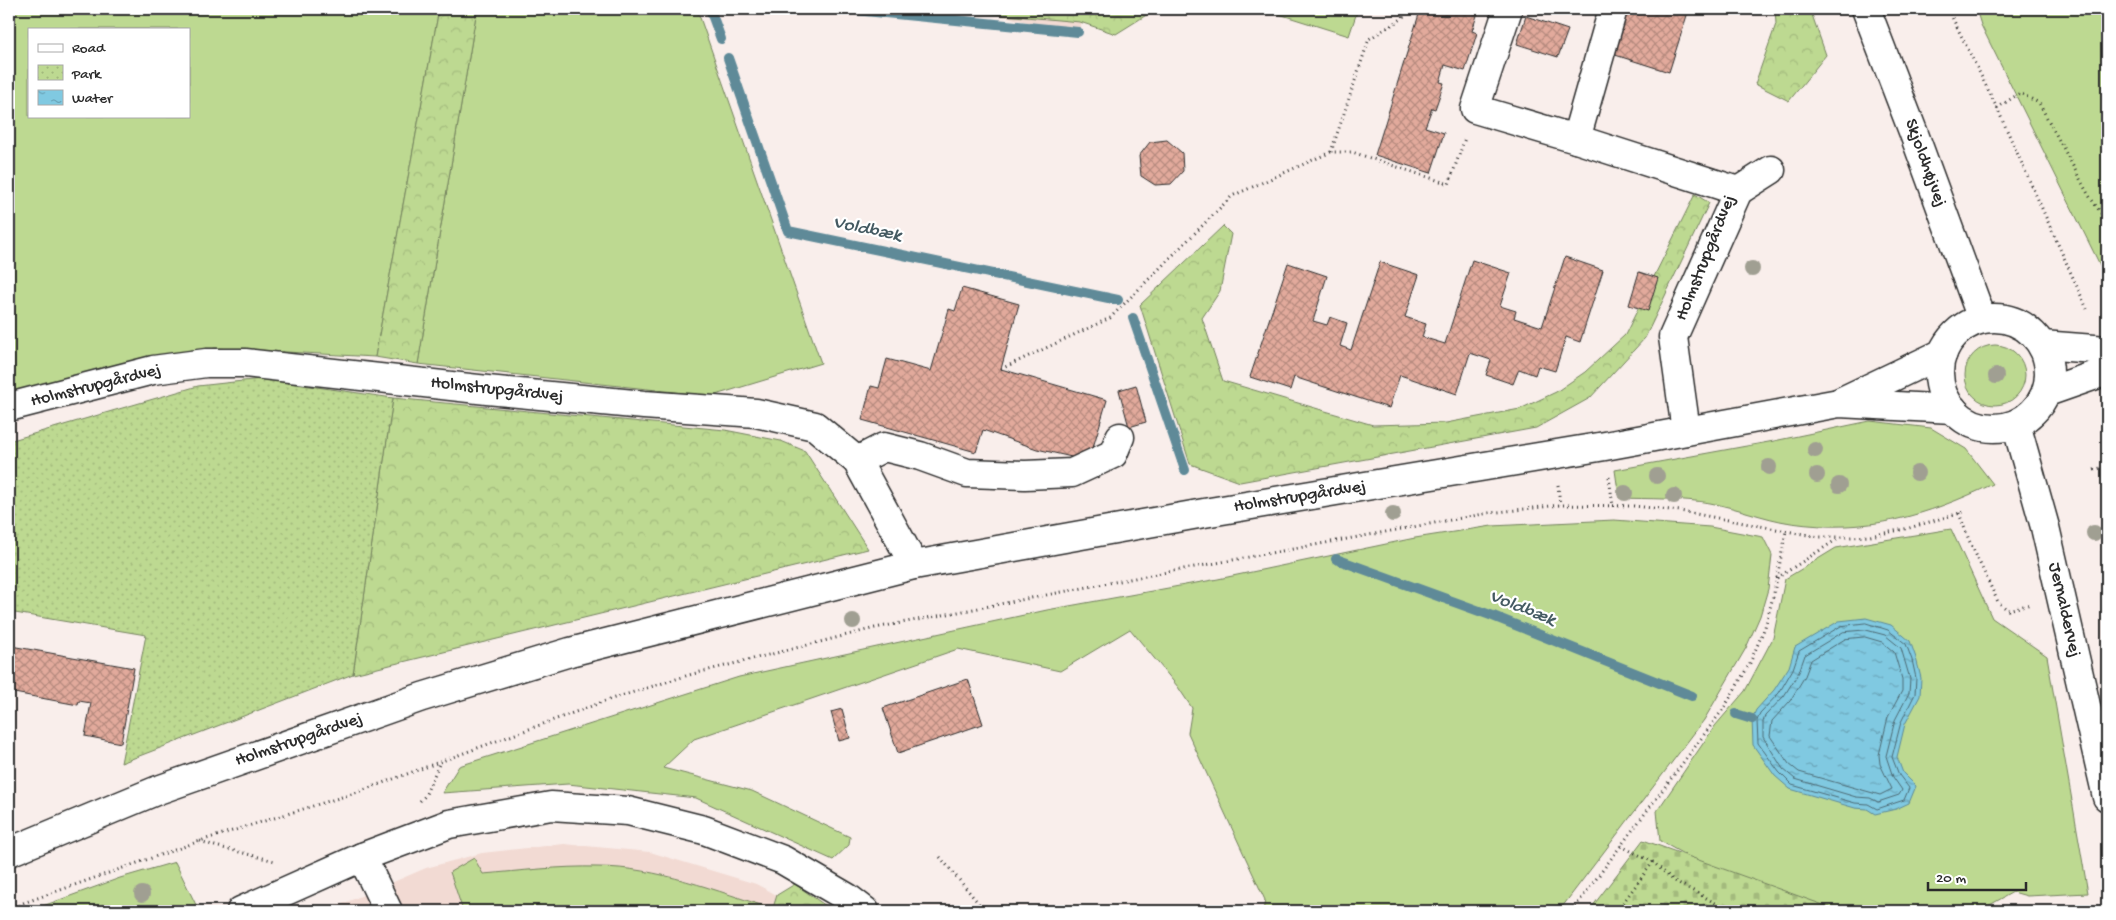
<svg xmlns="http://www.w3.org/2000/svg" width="2116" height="920" font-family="'Gochi Hand',sans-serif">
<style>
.built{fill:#f2dad3}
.grass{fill:#bdd991;stroke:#74825e;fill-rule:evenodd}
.forest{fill:url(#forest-crowns);stroke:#74825e}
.cemetery{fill:url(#cemetery-stones);stroke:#74825e}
.park{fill:url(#park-dots);stroke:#74825e}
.water{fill:url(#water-ripples);stroke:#5e8a98}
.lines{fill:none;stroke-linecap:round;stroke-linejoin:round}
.shore{stroke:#4d6a74;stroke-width:1}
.stream{stroke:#5e8a98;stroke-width:10}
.building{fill:url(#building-cross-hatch);stroke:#2b2b2b}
.minor-casing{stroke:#2b2b2b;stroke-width:31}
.path{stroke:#2b2b2b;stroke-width:3;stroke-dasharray:1 4;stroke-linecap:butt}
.minor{stroke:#fff;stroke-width:28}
.tree{fill:#a09f92}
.labels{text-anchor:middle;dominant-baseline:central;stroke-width:4.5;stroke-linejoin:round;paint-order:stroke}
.street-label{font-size:18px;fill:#2b2b2b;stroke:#fff}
.water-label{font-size:19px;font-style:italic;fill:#445a62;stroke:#fff}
</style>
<defs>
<pattern id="forest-crowns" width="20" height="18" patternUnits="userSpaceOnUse" patternTransform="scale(1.25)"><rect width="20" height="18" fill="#bdd991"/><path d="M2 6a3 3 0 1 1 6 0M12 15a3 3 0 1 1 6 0" fill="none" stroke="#a3ba7d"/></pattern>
<pattern id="cemetery-stones" width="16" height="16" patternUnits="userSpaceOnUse" patternTransform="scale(1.25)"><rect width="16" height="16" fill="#bdd991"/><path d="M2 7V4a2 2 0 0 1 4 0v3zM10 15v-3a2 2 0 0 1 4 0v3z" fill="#a3ba7d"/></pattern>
<pattern id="park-dots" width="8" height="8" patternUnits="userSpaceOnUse" patternTransform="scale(1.25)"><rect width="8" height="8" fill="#bdd991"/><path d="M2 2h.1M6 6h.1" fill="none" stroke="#a3ba7d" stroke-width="1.8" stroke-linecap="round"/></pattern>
<pattern id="water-ripples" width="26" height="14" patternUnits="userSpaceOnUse" patternTransform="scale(1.25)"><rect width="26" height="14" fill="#80c9e1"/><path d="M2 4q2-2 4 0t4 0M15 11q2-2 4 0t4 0" fill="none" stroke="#69a3b7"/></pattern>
<pattern id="building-cross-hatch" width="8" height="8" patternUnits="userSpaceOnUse" patternTransform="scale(1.25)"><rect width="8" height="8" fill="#e2aa9c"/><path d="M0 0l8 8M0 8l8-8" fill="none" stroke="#b78b7f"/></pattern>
</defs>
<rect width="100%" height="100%" fill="#f9eeeb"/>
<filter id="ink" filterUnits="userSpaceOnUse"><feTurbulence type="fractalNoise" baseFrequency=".02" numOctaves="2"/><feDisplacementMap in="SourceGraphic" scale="10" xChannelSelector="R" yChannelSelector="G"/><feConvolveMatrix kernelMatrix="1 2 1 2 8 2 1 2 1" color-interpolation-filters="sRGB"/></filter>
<g filter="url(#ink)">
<!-- built -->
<g class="built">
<polygon points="977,9 1087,9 1077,35"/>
<polygon points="564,844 650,852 756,884 807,911 326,911 426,868 482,853"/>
</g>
<!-- grass -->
<g class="grass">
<path d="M9,9H439L375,357L215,348L9,393ZM29,29H189V116H29Z"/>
<polygon points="477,9 697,9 821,363 712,396 418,364"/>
<polygon points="1263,9 1358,9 1349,36"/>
<polygon points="1976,9 2101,9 2107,24 2107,275 2101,267 1981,25"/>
<circle cx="1995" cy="375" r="30"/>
<path d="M1870,421L1931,428L1966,449L1993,484C1926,516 1867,534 1791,523C1764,519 1738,508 1710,503C1682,498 1648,499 1619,498L1615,470L1774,441Z"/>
<polygon points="1614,520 1710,527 1763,537 1772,555 1768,589 1760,616 1746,648 1704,720 1559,911 1263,911 1265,900 1188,733 1192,708 1178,687 1130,629 1060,671 958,649 694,739 663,768 752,791 850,837 849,845 833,860 696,798 568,784 442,793 459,766 739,677 1047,610 1218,579 1415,538 1492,526"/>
<polygon points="1951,529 1992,618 2047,656 2088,893 2027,896 2013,892 1979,911 1787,911 1660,841 1657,811 1715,726 1745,691 1773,638 1785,579 1836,548"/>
<path d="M474,858L483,874C521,871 559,866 598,867C657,867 717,891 773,909L772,911H463L450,872Z"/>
<polygon points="175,862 199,911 29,911 120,878"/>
</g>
<!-- forest -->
<g class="forest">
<polygon points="439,9 477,9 418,364 375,357"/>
<polygon points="938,9 1156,9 1116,34 1080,22"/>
<polygon points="1775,9 1810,9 1826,55 1789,101 1755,84 1776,24"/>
<polygon points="1695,194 1709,203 1645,338 1590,398 1536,428 1240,482 1190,464 1140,305 1223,226 1231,234 1220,291 1202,318 1223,381 1373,425 1446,423 1520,409 1556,392 1585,372 1625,335"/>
<polygon points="393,398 725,430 781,441 805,451 868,549 353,674"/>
<polygon points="795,884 833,911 772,911 777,895"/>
</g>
<!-- cemetery -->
<polygon class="cemetery" points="1643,840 1840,911 1589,911"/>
<!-- park -->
<polygon class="park" points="261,379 393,398 353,674 121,763 146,635 9,612 9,441 198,386"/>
<!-- water -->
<polygon class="water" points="1866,618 1891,625 1910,641 1916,658 1921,678 1920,696 1905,724 1897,757 1903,773 1916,786 1909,803 1896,809 1875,814 1867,809 1855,808 1790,789 1775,776 1753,745 1752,719 1756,710 1774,690 1789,667 1795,647 1839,621"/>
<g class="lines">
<!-- shore -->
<g class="shore">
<polygon points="1866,623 1888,630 1906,644 1912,660 1916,678 1915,694 1901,722 1892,757 1899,775 1909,788 1904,800 1877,809 1868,804 1855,803 1792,785 1779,772 1758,743 1757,721 1760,713 1779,693 1793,669 1799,651 1841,626"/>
<polygon points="1866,630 1885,635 1901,648 1910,679 1909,693 1895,720 1886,756 1893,777 1902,790 1899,795 1878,802 1870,798 1856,797 1795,779 1783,769 1763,737 1763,722 1765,716 1784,696 1799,672 1805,655 1843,632"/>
<polygon points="1865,637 1882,642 1894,652 1902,679 1902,691 1888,717 1879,755 1880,764 1892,789 1880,795 1799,772 1789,764 1770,736 1772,721 1790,701 1805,676 1811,660 1845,639"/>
</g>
<!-- stream -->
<g class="stream">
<polyline points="710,9 721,39"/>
<polyline points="845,9 1078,32"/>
<polyline points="728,58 788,231 1118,300"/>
<polyline points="1133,318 1185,470"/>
<polyline points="1336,559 1493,616 1692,696"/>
<polyline points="1736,714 1752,719"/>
</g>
</g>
<!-- building -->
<g class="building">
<polygon points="1412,9 1479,9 1472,31 1477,33 1465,71 1445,65 1440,82 1444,83 1435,109 1432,108 1425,127 1444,133 1431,173 1375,155 1420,11"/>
<polygon points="1627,9 1689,9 1669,72 1612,54"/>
<polygon points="1526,16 1568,30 1558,57 1517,44"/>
<polygon points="1167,140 1182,153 1183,171 1171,184 1155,185 1141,176 1139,156 1150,142"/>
<polygon points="1565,257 1603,270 1580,342 1566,337 1555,371 1538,366 1535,375 1519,369 1513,384 1486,375 1491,360 1470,353 1457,394 1400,375 1389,408 1294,377 1290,390 1250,377 1288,263 1327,276 1313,321 1327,325 1330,317 1347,323 1340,346 1351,350 1380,262 1419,275 1405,317 1426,324 1422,337 1445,344 1472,260 1511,273 1500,306 1516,311 1514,318 1542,327"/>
<polygon points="1639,272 1658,278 1648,311 1629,305"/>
<polygon points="962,288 1019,304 1001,369 1107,400 1089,461 1037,449 983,430 976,452 862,420 871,386 879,388 887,359 931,371 949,309 955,311"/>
<polygon points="1136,385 1146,422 1129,427 1119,390"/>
<polygon points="11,646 134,668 121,743 85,736 91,703 79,701 78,705 9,692"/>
<polygon points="968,679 983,724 898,753 883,708"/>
<polygon points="842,709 850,738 839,741 831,712"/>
</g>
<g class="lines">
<defs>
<g id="minor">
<polyline points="1508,9 1475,109 1576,139 1738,191 1673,337 1686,431"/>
<polyline points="1866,9 1914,134 1982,319"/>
<polyline points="1576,139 1613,9"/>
<polyline points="1738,191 1771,170"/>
<circle cx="1994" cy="373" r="55"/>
<polyline points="2042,345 2107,350"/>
<polyline points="2047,392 2107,371"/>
<polyline points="1840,402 1943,353"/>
<polyline points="9,407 153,370 206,363 245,363 487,390 644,405 756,413 815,426 857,461 914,565"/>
<polyline points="2016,424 2045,527 2107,797"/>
<polyline points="857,461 884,447 920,456 967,473 1025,475 1072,473 1113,454 1120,437"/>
<polyline points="9,852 158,790 422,697 570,652 914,565 1204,513 1605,446 1839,403 1953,409"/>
<polyline points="362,857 388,911"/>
<polyline points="241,911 362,857 449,824 551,806 628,811 704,830 783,860 848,898 865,911"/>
</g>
</defs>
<!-- minor casing -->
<use href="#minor" class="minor-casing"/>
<!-- path -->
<g class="path">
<polyline points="1948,9 1997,108 2087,309"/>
<polyline points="1997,108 2020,93 2039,103 2088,194 2107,222"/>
<polyline points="1331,152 1369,39 1403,18 1406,9"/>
<polyline points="1001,369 1110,318 1232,196 1331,152 1352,152 1449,184 1465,138"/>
<polyline points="2094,470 2107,466"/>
<polyline points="1609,477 1613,506"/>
<polyline points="1558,485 1560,505"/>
<polyline points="1959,513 1969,540 1998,602 2008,610 2031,604"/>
<polyline points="1777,578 1839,538"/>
<polyline points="420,801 425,796 440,762"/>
<polyline points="200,841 215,846 275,861"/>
<polyline points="1621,846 1653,862 1673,880 1730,911"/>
<polyline points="940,857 985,911"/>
<polyline points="9,908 200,841 358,792 608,700 689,675 875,628 1140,577 1489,513 1560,505 1634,506 1680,511 1819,537 1849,537 1870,536 1909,528 1967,511"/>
<polyline points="1572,911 1724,708 1750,663 1765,627 1774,593 1786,531"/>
<polyline points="1617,911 1653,862"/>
</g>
<!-- minor -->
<use href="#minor" class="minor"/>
</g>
<!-- trees -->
<g class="tree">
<circle cx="1752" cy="269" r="8"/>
<circle cx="1996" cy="376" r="8"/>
<circle cx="1815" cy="450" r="8"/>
<circle cx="1769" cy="467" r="8"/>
<circle cx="1917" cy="473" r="8"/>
<circle cx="1817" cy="475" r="8"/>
<circle cx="1657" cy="476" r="8"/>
<circle cx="1839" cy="485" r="8"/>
<circle cx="1625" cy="493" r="8"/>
<circle cx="1674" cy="496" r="8"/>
<circle cx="1393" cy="514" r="8"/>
<circle cx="2094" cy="533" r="8"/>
<circle cx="853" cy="621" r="8"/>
<circle cx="142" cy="894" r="8"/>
</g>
</g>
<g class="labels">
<!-- street labels -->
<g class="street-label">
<text transform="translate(1925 163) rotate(70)">Skjoldhøjvej</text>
<text transform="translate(1706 258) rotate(-68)">Holmstrupgårdvej</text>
<text transform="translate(96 386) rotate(-14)">Holmstrupgårdvej</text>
<text transform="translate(497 390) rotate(6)">Holmstrupgårdvej</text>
<text transform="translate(1300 497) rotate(-9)">Holmstrupgårdvej</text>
<text transform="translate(2064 610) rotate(77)">Jernaldervej</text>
<text transform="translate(299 740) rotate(-19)">Holmstrupgårdvej</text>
</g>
<!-- water labels -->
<g class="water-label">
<text transform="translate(867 230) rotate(12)">Voldbæk</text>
<text transform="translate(1522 609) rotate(22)">Voldbæk</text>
</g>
</g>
<!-- margin -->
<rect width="2116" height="920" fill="none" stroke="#fff" stroke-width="30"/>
<rect x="15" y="15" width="2086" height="890" fill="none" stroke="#2b2b2b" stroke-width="2" filter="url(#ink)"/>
<!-- legend -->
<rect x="28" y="28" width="162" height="90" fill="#ffffff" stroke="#aaaaaa"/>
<rect x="38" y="44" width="25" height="8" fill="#ffffff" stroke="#aaaaaa"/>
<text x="72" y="52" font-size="15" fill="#2b2b2b">Road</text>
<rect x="38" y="65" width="25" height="15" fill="url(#park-dots)" stroke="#aaaaaa"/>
<text x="72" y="78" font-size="15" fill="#2b2b2b">Park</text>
<rect x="38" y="90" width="25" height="15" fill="url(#water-ripples)" stroke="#aaaaaa"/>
<text x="72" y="102" font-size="15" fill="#2b2b2b">Water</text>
<!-- scale -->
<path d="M1928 882v8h98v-8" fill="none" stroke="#2b2b2b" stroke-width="2.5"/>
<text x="1936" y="882" font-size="15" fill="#2b2b2b" stroke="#ffffff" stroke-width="4" paint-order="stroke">20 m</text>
</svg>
